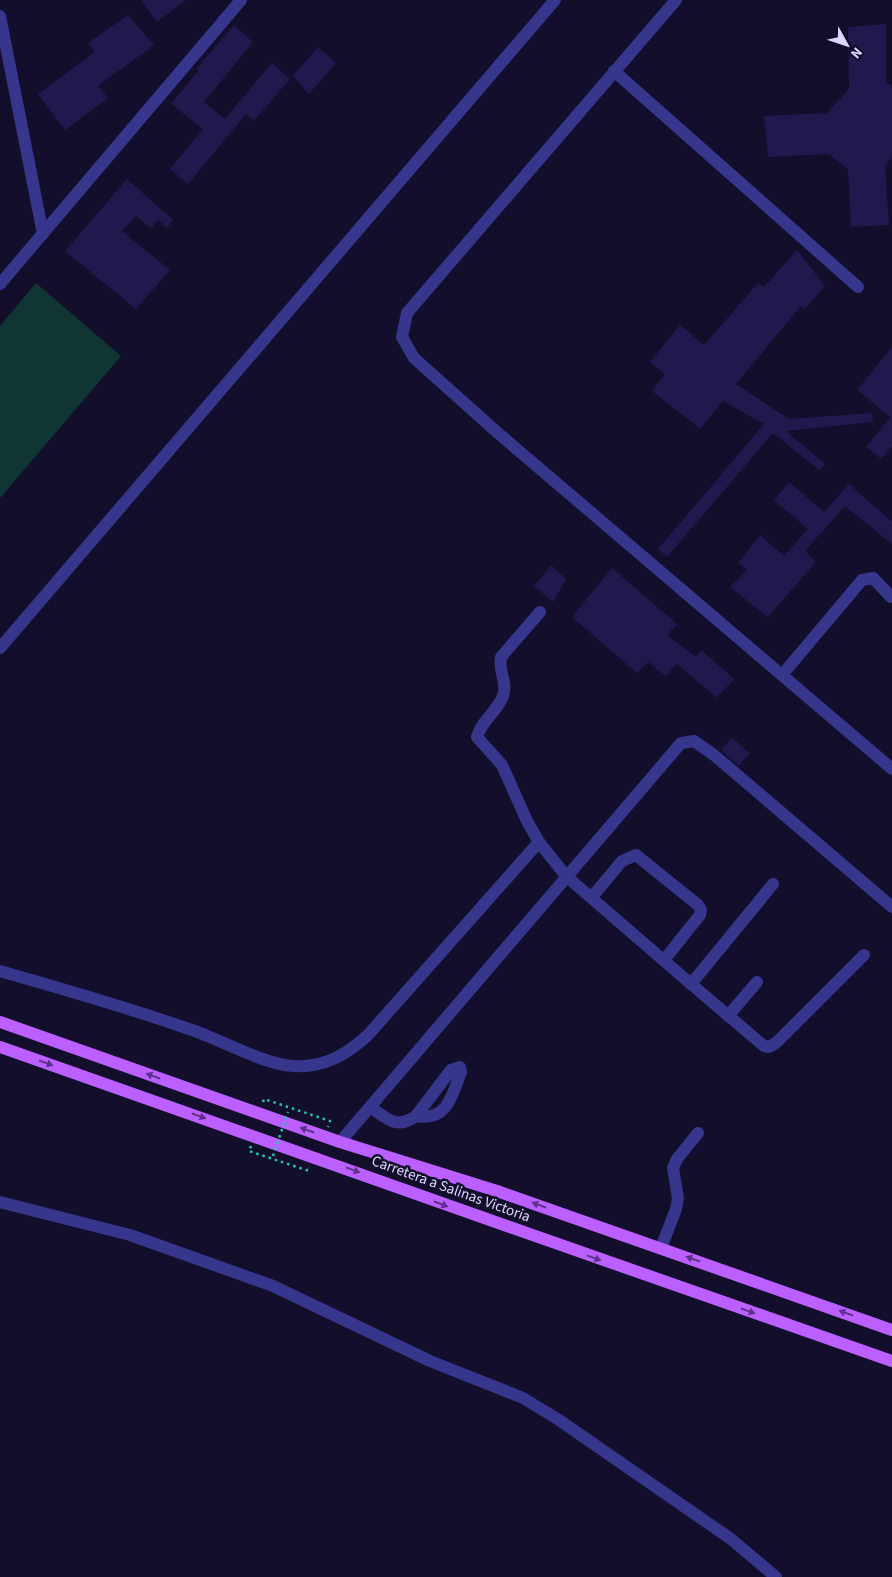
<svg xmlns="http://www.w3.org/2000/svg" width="892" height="1577" font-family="'Source Sans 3',sans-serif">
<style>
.green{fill:#113532}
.building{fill:#21194d}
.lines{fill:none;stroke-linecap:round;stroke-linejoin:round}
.path{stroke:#25c5b4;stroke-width:2.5;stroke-dasharray:2.5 4;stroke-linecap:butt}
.minor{stroke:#36368d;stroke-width:12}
.major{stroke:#bb5fff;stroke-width:12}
.path-bridge{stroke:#25c5b4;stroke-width:2.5;stroke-dasharray:2.5 4;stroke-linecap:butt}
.oneway{fill:#5e328a}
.labels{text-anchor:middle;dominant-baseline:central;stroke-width:5;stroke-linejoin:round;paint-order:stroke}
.street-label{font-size:15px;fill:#dbd8ff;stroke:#120e2b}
</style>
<rect width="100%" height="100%" fill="#120e2b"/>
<!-- green -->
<polygon class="green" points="36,283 121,356 0,498 0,326"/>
<!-- building -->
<g class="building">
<polygon points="141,0 186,0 157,22"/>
<polygon points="128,15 154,45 98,86 108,98 65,130 38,94 95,52 88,43"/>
<polygon points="886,24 886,81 892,87 892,157 885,166 889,225 851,227 848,169 829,154 768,157 764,116 827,113 849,89 848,27"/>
<polygon points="234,25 253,42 204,102 225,119 272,63 290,79 254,121 246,114 188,184 170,169 203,129 171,104 198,71 196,69"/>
<polygon points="318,47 336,63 309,94 293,76"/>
<polygon points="127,179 173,220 167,228 158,220 151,228 136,216 122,231 170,270 136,309 65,251"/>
<polygon points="797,250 825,286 805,309 801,306 736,384 789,419 872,413 873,422 786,431 825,464 819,470 773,433 667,557 658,549 764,424 723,401 700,429 652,391 665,374 650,362 680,325 704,345 758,283 764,287"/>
<polygon points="892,347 892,446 881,459 866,447 890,417 857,390"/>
<polygon points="789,482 824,512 849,484 892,522 892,544 845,506 805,551 816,562 768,617 730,587 747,570 738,563 760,535 784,556 808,529 774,500"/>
<polygon points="551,565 566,579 553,602 534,586"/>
<polygon points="612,568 677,624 667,635 696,657 701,650 734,679 717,698 677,664 666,676 648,662 637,673 572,617"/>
<polygon points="732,738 750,753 739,766 721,750"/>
</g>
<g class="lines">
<!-- path -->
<g class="path">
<polyline points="263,1102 264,1099 330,1121 328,1127"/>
<polyline points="251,1146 249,1151 309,1171 308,1168"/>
</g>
<!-- minor -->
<g class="minor">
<polyline points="676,0 407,313 402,337 414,358 498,433 892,769"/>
<polyline points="0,16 43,234"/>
<polyline points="614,71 858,287"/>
<polyline points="0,284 241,0"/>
<path d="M540,612L501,657C498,672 508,683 503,696C497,712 481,721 477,737L502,765L527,821L539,842L566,876L691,984"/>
<polyline points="0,648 555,0"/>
<polyline points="782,675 862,580 873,578 891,597"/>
<polyline points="773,884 691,984 764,1046 769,1047 776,1043 864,955"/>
<polyline points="592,897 622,861 636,855 698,905 701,910 700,915 664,960"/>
<path d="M0,971C63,989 127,1007 189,1029C220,1039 262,1064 293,1066C324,1068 346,1055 368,1035L539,842"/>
<polyline points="728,1016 757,982"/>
<path d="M370,1107C388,1119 396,1130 416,1116L451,1070L460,1067L461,1072C452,1096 447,1122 416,1116"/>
<polyline points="340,1142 681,743 694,741 714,755 892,907"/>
<polyline points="0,1202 130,1235 273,1286 430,1361 523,1398 559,1420 731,1539 776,1577"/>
<polyline points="661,1248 676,1209 678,1198 673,1168 677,1159 698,1133"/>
</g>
<!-- major -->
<g class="major">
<polyline points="0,1022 340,1142 497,1191 892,1330"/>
<path d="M0,1047C298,1151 594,1258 892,1361"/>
</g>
<!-- path-bridge -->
<polyline class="path-bridge" points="273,1156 288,1112"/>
</g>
<!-- one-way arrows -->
<defs><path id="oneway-solid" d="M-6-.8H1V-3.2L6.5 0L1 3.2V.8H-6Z" transform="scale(1.25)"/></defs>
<g class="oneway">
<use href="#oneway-solid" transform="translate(46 1063) rotate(19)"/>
<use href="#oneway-solid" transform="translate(153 1076) rotate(-161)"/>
<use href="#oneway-solid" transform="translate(199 1116) rotate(19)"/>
<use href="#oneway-solid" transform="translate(307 1130) rotate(-161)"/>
<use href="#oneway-solid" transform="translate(353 1170) rotate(20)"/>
<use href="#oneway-solid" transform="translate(441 1204) rotate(21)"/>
<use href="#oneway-solid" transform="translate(539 1205) rotate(-161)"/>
<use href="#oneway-solid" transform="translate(594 1258) rotate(20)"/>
<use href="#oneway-solid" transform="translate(693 1259) rotate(-161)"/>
<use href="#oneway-solid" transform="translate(748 1311) rotate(19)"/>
<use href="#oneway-solid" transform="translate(846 1313) rotate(-161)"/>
</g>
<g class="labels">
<!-- street labels -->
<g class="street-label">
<text transform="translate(451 1189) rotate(20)">Carretera a Salinas Victoria</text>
</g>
</g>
<!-- north arrow -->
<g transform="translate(847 45) rotate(130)" stroke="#120e2b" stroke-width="4" paint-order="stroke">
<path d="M0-4L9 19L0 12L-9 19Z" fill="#dbd8ff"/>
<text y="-8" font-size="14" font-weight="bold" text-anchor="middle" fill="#dbd8ff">N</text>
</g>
</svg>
